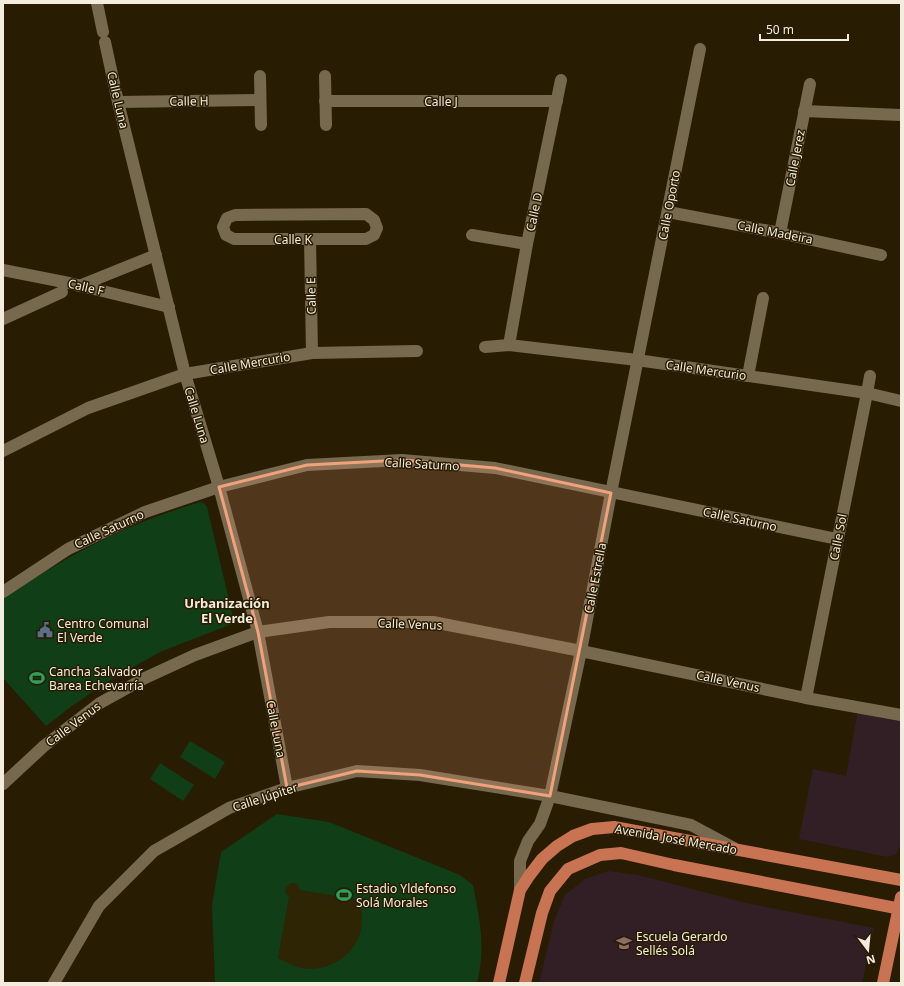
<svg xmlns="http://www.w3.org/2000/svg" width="904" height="986" font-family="'Noto Sans',sans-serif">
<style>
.education{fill:#321f25}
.green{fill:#103e17}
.sand{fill:#2d2504}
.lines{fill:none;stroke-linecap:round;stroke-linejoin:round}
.minor{stroke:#76694d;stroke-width:12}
.major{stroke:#c87351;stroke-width:12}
.marked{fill:#f1a17c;fill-opacity:0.2;stroke:#f1a17c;stroke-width:3;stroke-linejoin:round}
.labels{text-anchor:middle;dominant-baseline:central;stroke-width:3;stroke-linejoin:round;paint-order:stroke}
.street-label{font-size:12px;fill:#f4eddd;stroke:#281c02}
.poi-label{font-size:12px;fill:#f4eddd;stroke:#281c02;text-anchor:start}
.neighbourhood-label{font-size:13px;font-weight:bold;fill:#f4eddd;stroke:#281c02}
</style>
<rect width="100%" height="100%" fill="#281c02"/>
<!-- education -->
<g class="education">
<polygon points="858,710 901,718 901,840 900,846 896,854 888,857 799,839 813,769 846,776"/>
<polygon points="609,871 638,875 746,903 874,928 862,983 539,983 554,921 565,895 585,879"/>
</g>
<!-- green -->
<g class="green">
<path d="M200,502L204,503L207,507L234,621L232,624L160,652L135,666L105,683L68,709L46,726L3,678V598C48,569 94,541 145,521C163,514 181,508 200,502Z"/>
<polygon points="190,741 225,762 215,779 180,757"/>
<polygon points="160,763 194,785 183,801 150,779"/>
<path d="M277,814L329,822L460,875L473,885C480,920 486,948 477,983H215L212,905L221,852Z"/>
</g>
<!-- sand -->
<path class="sand" d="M293,883L297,884L300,890L360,900C362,912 363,922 360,934C352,958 325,973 301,968C293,966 286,962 278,958L289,896L286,894L285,889L289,884Z"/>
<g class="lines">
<!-- minor -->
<g class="minor">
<polyline points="97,3 103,32"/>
<polyline points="105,42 118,102 185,374 219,487 258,632 287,788"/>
<polyline points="260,76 261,125"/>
<polyline points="325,76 326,125"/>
<polyline points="325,101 557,101"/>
<polyline points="118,102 260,100"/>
<polyline points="804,111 901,115"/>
<polyline points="668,212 780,233 881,255"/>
<polygon points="366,214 374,220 377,228 374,235 366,239 234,239 226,235 223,227 227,218 235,215"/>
<polyline points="780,233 810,84"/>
<polyline points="472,235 527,244"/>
<polyline points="310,239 312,353"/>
<polyline points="3,270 69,283 169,307"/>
<polyline points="79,286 156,255"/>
<polyline points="3,319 62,292"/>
<polyline points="509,345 527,244 561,80"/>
<polyline points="485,347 509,345 637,360 867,393 901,401"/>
<polyline points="748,376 763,298"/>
<polyline points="3,451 88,408 185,374 312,353 417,351"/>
<polyline points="3,592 68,549 145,512 219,487 307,465 402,460 495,468 837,539"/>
<polyline points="806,698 867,393 870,376"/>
<polyline points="3,784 44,746 100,703 145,678 195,655 258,632 329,622 433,622 581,651 806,698 901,715"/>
<polyline points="520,890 520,861 528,841 540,824 550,796 581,651 611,493 700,49"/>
<polyline points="54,983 99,906 154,851 229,808 287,788 357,771 420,775 550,796 691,825 734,848"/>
</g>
<!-- major -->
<g class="major">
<polyline points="499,983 520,890 529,876 542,859 557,846 573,836 592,829 614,827 901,880"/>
<polyline points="525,983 542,913 550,891 568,869 600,855 621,853 674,865 901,909"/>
<polyline points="883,983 901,897"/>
</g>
</g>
<!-- marked area -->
<path class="marked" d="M402,460L495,468L611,493L550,796L420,775L357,771L287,788L258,632L219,487L307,465Z"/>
<!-- icons -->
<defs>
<symbol id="civic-bare" viewBox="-9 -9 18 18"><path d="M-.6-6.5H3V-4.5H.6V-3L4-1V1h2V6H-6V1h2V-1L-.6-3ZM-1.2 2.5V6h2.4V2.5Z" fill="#5c6f8a" stroke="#281c02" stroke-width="2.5" paint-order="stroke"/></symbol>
<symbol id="stadium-bare" viewBox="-9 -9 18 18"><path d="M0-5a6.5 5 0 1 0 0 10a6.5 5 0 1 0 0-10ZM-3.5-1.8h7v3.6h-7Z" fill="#2e9e5b" stroke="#281c02" stroke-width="2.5" paint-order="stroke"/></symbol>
<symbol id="school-bare" viewBox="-9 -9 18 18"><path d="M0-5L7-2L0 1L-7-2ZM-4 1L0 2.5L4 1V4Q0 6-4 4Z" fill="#8d6e63" stroke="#281c02" stroke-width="2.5" paint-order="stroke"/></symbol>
</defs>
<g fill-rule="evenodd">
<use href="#civic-bare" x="34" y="619" width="22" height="22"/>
<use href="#stadium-bare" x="26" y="667" width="22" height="22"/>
<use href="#stadium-bare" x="333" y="884" width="22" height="22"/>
<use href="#school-bare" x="613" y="932" width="22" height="22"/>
</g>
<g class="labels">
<!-- street labels -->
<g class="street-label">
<text transform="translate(118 100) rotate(77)">Calle Luna</text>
<text transform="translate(189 101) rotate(-1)">Calle H</text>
<text x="441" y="101">Calle J</text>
<text transform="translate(795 158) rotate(-79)">Calle Jerez</text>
<text transform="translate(669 205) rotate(-79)">Calle Oporto</text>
<text transform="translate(534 212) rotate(-78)">Calle D</text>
<text transform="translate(775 232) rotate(11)">Calle Madeira</text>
<text x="293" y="239">Calle K</text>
<text transform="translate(86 287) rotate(13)">Calle F</text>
<text transform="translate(311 296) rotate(-91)">Calle E</text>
<text transform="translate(250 363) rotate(-10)">Calle Mercurio</text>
<text transform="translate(706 370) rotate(8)">Calle Mercurio</text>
<text transform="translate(197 415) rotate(73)">Calle Luna</text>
<text transform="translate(422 464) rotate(3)">Calle Saturno</text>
<text transform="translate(740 519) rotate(12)">Calle Saturno</text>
<text transform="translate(109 529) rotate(-25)">Calle Saturno</text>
<text transform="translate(838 537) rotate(-79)">Calle Sol</text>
<text transform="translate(595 578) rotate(-79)">Calle Estrella</text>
<text transform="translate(410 624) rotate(2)">Calle Venus</text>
<text transform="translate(728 681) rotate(12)">Calle Venus</text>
<text transform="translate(73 724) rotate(-37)">Calle Venus</text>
<text transform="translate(276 729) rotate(79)">Calle Luna</text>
<text transform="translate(265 797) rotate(-18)">Calle Júpiter</text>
<text transform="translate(676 839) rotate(10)">Avenida José Mercado</text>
</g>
<!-- poi labels -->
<g class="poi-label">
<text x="57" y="623">Centro Comunal<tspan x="57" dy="14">El Verde</tspan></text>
<text x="49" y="671">Cancha Salvador<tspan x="49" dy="14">Barea Echevarría</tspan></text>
<text x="356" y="888">Estadio Yldefonso<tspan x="356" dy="14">Solá Morales</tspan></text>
<text x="636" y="936">Escuela Gerardo<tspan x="636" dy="14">Sellés Solá</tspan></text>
</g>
<!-- neighbourhood labels -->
<g class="neighbourhood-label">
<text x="227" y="603">Urbanización<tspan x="227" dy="15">El Verde</tspan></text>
</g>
</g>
<!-- border -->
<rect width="904" height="986" fill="none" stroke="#f4eddd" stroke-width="8"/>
<!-- north arrow -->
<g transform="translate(868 950) rotate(164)" stroke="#281c02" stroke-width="3" paint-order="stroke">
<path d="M0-3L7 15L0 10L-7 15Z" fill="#f4eddd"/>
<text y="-6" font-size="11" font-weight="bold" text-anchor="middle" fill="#f4eddd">N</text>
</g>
<!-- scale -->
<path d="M760 34v6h88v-6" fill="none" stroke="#f4eddd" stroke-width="2"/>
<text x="766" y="34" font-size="12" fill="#f4eddd" stroke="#281c02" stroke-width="3" paint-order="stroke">50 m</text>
</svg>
